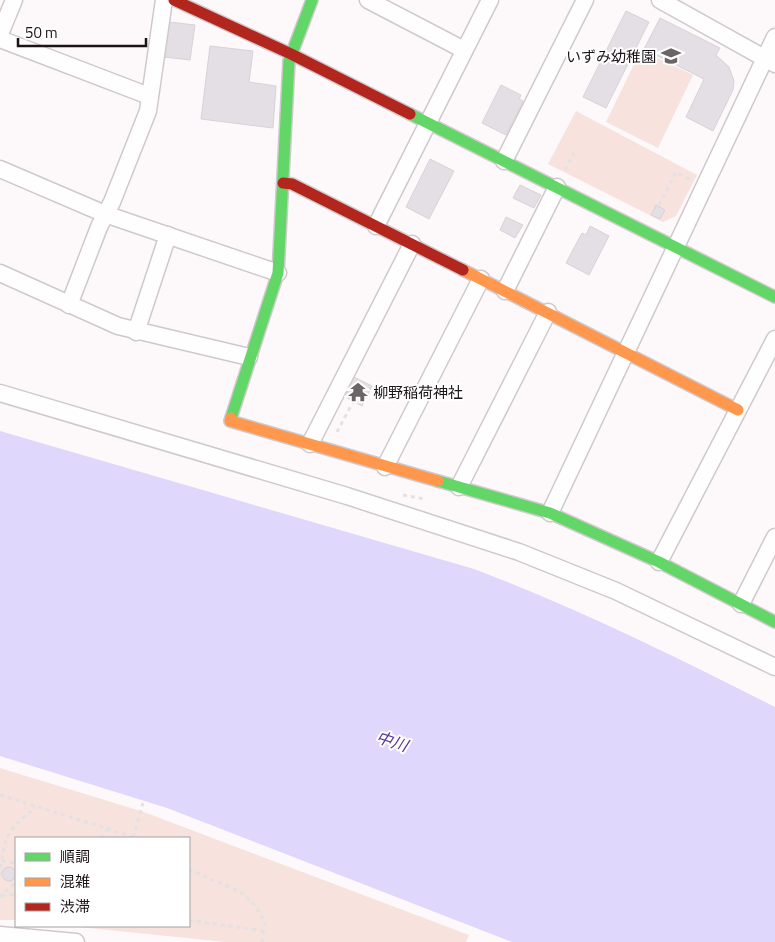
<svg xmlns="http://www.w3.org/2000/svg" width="775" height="942" font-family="'Titillium Web','Noto Sans JP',sans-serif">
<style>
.green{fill:#f8e2de}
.water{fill:#e0d7fc}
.building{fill:#e4dfe4;stroke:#d7d2d7}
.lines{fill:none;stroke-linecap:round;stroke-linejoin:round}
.street-casing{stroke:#cfc9cc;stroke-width:19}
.fast-casing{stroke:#cfc9cc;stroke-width:14}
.slow-casing{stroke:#cfc9cc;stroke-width:14}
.jam-casing{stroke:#cfc9cc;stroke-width:14}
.path{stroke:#e3e2e2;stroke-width:3;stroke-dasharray:4 4;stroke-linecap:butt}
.street{stroke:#fffefe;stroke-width:16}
.fast{stroke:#63d668;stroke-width:11}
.slow{stroke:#ff974d;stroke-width:11}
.jam{stroke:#b3261e;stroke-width:11}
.labels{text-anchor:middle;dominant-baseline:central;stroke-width:4;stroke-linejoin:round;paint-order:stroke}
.poi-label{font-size:15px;fill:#1c1318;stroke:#fff;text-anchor:end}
.water-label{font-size:16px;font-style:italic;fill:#573596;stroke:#fff}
</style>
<rect width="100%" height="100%" fill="#fdf9fb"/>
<!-- green -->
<g class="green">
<polygon points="641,50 693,75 658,148 606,122"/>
<polygon points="576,111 697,175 676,216 663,222 548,164"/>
<polygon points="0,768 144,812 469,935 466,942 225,942 69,926 189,926 189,838 16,838 16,920 0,920"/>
</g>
<!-- water -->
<path class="water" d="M0,431L474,569C578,608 676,657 775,707V942H512L167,808L0,756Z"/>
<!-- building -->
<g class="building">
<polygon points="626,11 649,22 606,108 583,97"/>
<polygon points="660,18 720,48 716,55 729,67 734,81 733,90 713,131 686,117 704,79 644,49"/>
<polygon points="169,22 195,25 190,60 164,57"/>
<polygon points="210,46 253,51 249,82 276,86 273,128 201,119"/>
<polygon points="501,85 521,95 519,99 523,101 506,135 482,123"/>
<polygon points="430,159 454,171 429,219 406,207"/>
<polygon points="520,185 541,195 534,208 513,198"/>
<polygon points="656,205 665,210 660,219 651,215"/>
<polygon points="506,217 523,225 515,238 500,230"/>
<polygon points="590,226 609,236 589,275 566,263 582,233 586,235"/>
<polygon points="354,377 372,386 362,406 344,396"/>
<circle cx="9" cy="874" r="7"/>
</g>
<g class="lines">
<defs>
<g id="street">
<polyline points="368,0 464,50"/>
<polyline points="660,0 775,64"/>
<polyline points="0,34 14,0"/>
<polyline points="0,39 149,96"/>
<polyline points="504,161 585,0"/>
<polyline points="0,169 105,214 278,273"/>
<polyline points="376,226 490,0"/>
<polyline points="0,273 118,326 249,357"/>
<polyline points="505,291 557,187"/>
<polyline points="69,305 99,227 112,202 148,111 164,0"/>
<polyline points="136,332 168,235"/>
<polyline points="0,393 347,496 519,552 616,591 775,667"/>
<polyline points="310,444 412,244"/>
<polyline points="385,467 481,279"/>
<polyline points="459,487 548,312"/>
<polyline points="550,513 775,37"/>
<polyline points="659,562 775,339"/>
<polyline points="741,604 775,537"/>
<polyline points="0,935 76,942"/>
</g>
<g id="fast">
<polyline points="410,114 775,297"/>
<polyline points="231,418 278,273 289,61 312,0"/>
<polyline points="438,481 550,513 659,562 775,622"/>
</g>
<g id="slow">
<polyline points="463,270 738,410"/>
<polyline points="231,418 230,421 438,481"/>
</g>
<g id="jam">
<polyline points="174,0 291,54 410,114"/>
<polyline points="283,183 292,184 463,270"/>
</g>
</defs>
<!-- street casing -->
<use href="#street" class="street-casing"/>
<!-- fast casing -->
<use href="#fast" class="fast-casing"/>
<!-- slow casing -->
<use href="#slow" class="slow-casing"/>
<!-- jam casing -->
<use href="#jam" class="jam-casing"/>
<!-- path -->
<g class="path">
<polyline points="565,170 574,153"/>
<polyline points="659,205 676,172 691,180"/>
<polyline points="337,432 353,402"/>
<polyline points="403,495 424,499"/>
<polyline points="0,795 137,838"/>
<polyline points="133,837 143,803"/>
<polyline points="101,838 108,829"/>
<polyline points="2,861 16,863"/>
<polyline points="189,869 242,893 253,903 265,922 262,942"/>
<path d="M0,876C5,835 4,833 36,807"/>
<polyline points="0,894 1,896 16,882"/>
<polyline points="2,896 16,894"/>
<polyline points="189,920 264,931"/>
</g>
<!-- street -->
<use href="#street" class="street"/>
<!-- fast -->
<use href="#fast" class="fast"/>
<!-- slow -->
<use href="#slow" class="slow"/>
<!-- jam -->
<use href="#jam" class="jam"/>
</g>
<!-- icons -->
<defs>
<symbol id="school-bare" viewBox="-9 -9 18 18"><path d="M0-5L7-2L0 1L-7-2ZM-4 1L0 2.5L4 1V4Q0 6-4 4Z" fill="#6b6467" stroke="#fff" stroke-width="2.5" paint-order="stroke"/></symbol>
<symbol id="temple-bare" viewBox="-9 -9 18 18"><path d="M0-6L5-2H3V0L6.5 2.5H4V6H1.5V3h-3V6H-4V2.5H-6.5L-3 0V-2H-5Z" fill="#6b6467" stroke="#fff" stroke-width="2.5" paint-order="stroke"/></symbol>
</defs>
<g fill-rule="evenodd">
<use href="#school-bare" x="657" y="42" width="28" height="28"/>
<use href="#temple-bare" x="344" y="378" width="28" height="28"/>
</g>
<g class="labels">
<!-- poi labels -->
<g class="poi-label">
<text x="656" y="56">いずみ幼稚園</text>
<text x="373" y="392" text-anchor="start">柳野稲荷神社</text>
</g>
<!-- water labels -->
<g class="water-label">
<text transform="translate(392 741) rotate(18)">中川</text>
</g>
</g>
<!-- legend -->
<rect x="15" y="837" width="175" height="90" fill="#ffffff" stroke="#a4a1a3"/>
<rect x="25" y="853" width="25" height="8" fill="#63d668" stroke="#a4a1a3"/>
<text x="60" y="862" font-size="15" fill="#1c1318">順調</text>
<rect x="25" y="878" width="25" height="8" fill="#ff974d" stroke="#a4a1a3"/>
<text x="60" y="887" font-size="15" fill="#1c1318">混雑</text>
<rect x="25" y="903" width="25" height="8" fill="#b3261e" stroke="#a4a1a3"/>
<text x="60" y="912" font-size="15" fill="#1c1318">渋滞</text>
<!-- scale -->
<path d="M18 38v8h128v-8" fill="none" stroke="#1c1318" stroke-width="2.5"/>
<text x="25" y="38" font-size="15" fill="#1c1318" stroke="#ffffff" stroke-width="4" paint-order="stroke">50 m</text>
</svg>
